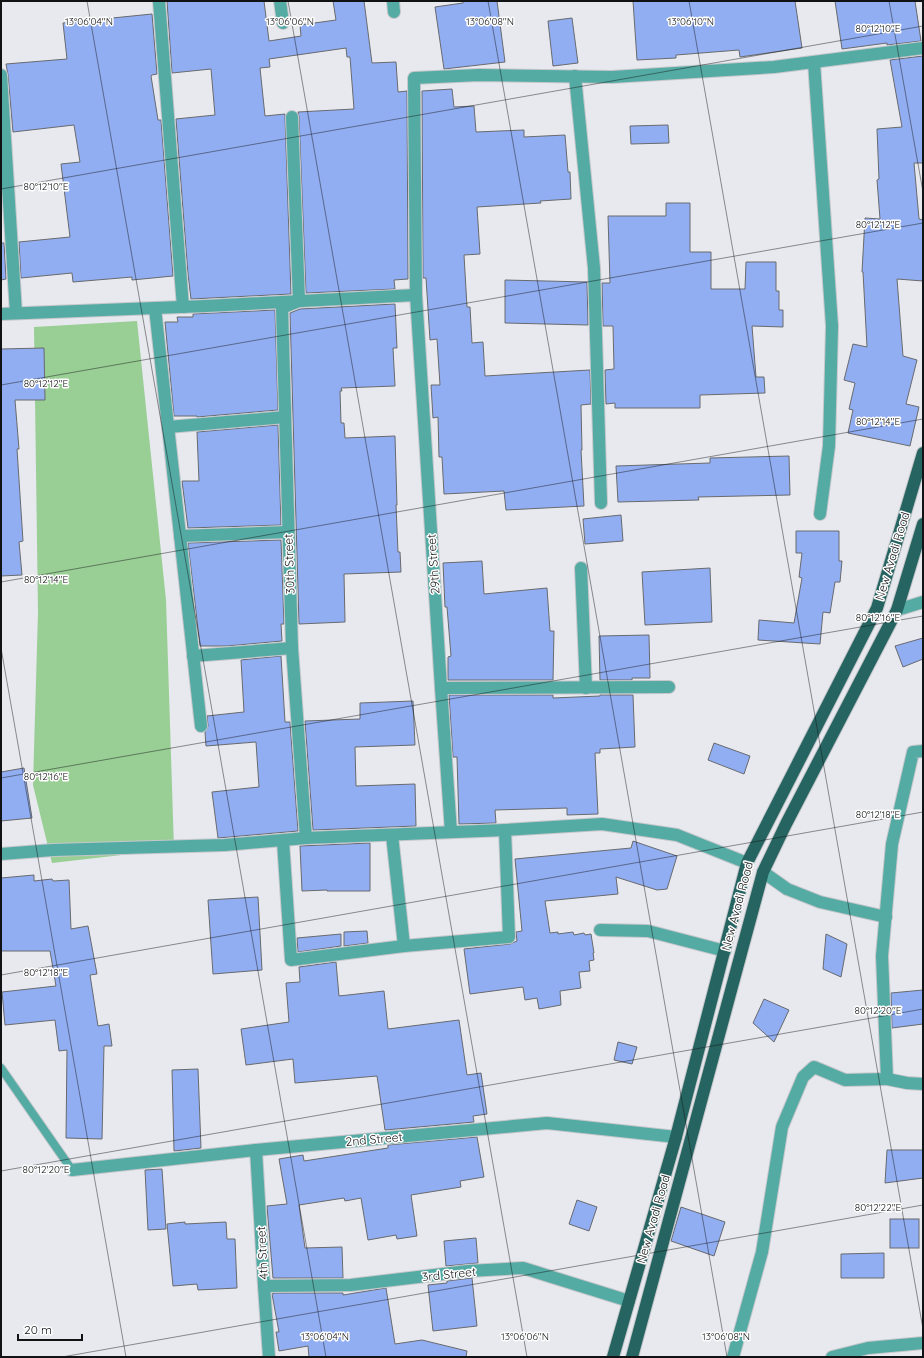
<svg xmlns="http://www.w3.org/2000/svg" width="924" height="1358" font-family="Quicksand,sans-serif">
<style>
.green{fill:#99ce95}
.building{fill:#91aef2;stroke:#686a6f}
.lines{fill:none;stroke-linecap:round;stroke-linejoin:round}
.lane-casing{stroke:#c5c7cb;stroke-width:10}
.street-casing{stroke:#c5c7cb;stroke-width:14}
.primary-casing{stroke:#c5c7cb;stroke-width:14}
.lane{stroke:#53aba4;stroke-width:8}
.street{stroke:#53aba4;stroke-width:12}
.primary{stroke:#256460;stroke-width:12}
.ticks{fill:none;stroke:#111214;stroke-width:1;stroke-opacity:0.45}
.labels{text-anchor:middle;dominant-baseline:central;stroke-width:3;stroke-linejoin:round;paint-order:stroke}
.street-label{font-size:12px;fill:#111214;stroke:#fff}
.ticks-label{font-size:10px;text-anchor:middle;fill:#111214;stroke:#fff;stroke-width:3;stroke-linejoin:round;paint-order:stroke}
</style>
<rect width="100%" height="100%" fill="#e7e9ee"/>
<!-- green -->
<polygon class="green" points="137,321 166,600 174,849 52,863 33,785 38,612 34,327"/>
<!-- building -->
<g class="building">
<polygon points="167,1 264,1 269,41 301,36 300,25 336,20 333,1 364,1 372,63 396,62 398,92 407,91 408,279 394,280 395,289 306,293 299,117 298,112 354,109 350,57 347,57 346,48 269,59 270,67 260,68 265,116 285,114 285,117 291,294 191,299 188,274 176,119 215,115 211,69 172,73"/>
<polygon points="463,1 497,1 505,62 444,69 435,7 463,3"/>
<polygon points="633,1 795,1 802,48 740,57 739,50 676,55 676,58 637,60"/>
<polygon points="835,1 915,1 921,41 887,45 887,43 842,49"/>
<polygon points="152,14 157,74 152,75 151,76 158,120 161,120 173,276 132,280 132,277 73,282 72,273 21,278 19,242 70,237 61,164 80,162 74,125 13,132 8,75 6,64 67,59 63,23"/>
<polygon points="572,18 578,63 553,66 548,21"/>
<polygon points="923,56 923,163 914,163 919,219 923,220 923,281 897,279 903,356 917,360 906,404 919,407 910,446 848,433 853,410 849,409 855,383 844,380 853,344 867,347 863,272 862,272 865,218 880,219 877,180 879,179 877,129 902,127 890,60"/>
<polygon points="452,89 454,107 474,106 476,132 524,130 524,137 565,135 568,172 570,172 571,199 540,201 541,203 477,207 480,254 464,255 467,307 470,307 472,343 483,342 485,376 590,370 591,404 581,405 582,450 581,450 584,506 506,510 504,491 444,494 442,457 439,457 438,417 433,418 431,385 440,385 437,339 430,340 426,278 423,278 422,91"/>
<polygon points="668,125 669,143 631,144 630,126"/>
<polygon points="666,203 690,203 690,252 711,252 711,289 745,289 746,262 776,262 776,291 779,291 779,310 783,310 783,327 752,326 756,377 764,377 765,393 700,395 700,408 615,408 615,403 606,404 605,370 614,369 613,326 603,326 602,283 610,283 608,216 666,216"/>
<polygon points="1,243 4,243 6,279 1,280"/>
<polygon points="505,280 587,282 588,325 505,323"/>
<polygon points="395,304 397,348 393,348 395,386 341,388 342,391 340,391 341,423 344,423 345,438 395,436 397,505 396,505 398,552 400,552 401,572 344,574 345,622 299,624 290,313 300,309"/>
<polygon points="275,310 278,410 197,417 197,416 174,416 165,322 178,322 177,317 193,317 193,314"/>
<polygon points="44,348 45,400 15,400 19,449 17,449 23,541 19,542 22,575 1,576 1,349"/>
<polygon points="278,425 281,525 188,528 182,481 199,481 197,432"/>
<polygon points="789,456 790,495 698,497 699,500 618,502 616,466 710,463 710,458"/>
<polygon points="621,515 623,541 585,544 583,519"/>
<polygon points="796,531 839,531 839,561 842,561 840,582 835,582 830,613 823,612 820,644 758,640 759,620 794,623 802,578 799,577 802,553 796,553"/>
<polygon points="281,540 284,624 281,624 282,641 227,646 200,646 188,543"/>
<polygon points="482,561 484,594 547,588 550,631 554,631 553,680 448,680 448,657 451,656 447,607 445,607 443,563"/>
<polygon points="710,568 712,622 645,625 642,572"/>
<polygon points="649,635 650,678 632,678 632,680 600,680 599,636"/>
<polygon points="923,638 923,659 903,667 895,646"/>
<polygon points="281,656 285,722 290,722 298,831 218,838 212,792 259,787 256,742 206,746 205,732 208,726 207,716 244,712 241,660"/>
<polygon points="449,695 553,695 553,698 600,696 600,695 633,695 635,747 600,749 600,753 595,753 598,814 567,815 567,808 495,810 496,823 459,824 457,757 453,757"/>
<polygon points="413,701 415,745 355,747 356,786 415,784 416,826 313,830 305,721 360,719 360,703"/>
<polygon points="714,743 750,756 744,774 708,760"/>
<polygon points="24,768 32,818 1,821 1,772"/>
<polygon points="633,841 677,856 667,889 657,890 616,877 618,894 545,901 550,933 558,932 558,934 573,932 574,935 584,933 585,935 591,934 594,953 593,953 594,960 589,961 590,971 579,972 581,988 560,991 561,1005 539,1009 537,998 525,1000 523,987 470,994 464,949 510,944 517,941 516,932 522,931 515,859 631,848"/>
<polygon points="370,843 370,891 327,891 327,890 302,891 300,846"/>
<polygon points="34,875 34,881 52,879 53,881 69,880 71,929 88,926 97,974 90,975 98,1026 109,1024 112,1046 104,1046 102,1139 66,1138 67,1050 59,1051 55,1020 5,1025 2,992 56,986 50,951 1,951 1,878"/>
<polygon points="258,897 262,970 213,974 208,900"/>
<polygon points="367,931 368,943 344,946 344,932"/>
<polygon points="341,934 341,946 298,952 297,938"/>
<polygon points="826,934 847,944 841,977 823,969"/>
<polygon points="336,962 339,996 384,991 388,1029 459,1020 467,1075 481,1073 487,1114 473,1116 474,1122 385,1130 377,1076 295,1083 293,1059 246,1065 241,1029 289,1022 286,983 300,982 299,967"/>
<polygon points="923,990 923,1024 892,1028 891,993"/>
<polygon points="764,999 789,1010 774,1042 753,1023"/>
<polygon points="618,1042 637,1047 632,1064 614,1060"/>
<polygon points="198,1069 201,1148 174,1151 172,1070"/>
<polygon points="477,1137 484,1177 460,1181 461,1187 411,1195 417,1236 397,1239 396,1235 368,1240 361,1198 345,1201 344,1198 299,1205 305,1248 342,1247 343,1278 273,1278 267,1206 287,1204 279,1159 303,1155 304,1161 388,1148 388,1145"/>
<polygon points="887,1150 923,1150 923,1178 885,1183"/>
<polygon points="162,1169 166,1229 148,1230 145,1170"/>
<polygon points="577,1200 597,1207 589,1231 569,1224"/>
<polygon points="681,1207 725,1222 714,1256 671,1241"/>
<rect x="890" y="1219" width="29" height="29"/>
<polygon points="185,1222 185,1224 226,1222 227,1239 235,1239 237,1288 198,1290 197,1284 173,1286 167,1224"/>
<polygon points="476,1238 478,1263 446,1266 444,1241"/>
<polygon points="884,1253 884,1278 841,1278 841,1254"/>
<polygon points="472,1278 477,1326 433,1331 428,1285 447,1283 447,1281"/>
<polygon points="386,1288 395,1344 422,1340 467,1351 466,1357 309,1357 308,1346 279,1351 276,1332 279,1332 272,1294 275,1293 343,1293 343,1295"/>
</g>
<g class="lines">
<defs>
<polyline id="lane" points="1,1068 72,1170"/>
<g id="street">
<polyline points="159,1 183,307"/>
<polyline points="280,1 283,23"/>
<polyline points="393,1 394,12"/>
<polyline points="814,62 832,326 829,446 820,514"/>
<polyline points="1,75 16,313"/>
<polyline points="575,76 594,268 601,503"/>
<polyline points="292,117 299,301 282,308 292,648 306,838"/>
<polyline points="155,308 201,726"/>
<polyline points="1,314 206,306 416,295"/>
<polyline points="168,427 285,417"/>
<polyline points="180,536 288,532"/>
<polyline points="581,568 586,688"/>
<polyline points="897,610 923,602"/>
<polyline points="193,656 292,648"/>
<polyline points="441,688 669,687"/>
<polyline points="923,751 913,752 892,844 882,956 887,1079 907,1083 923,1084"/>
<polyline points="451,832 441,688 416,295 414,78 479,75 612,77 774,67 923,48"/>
<polyline points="392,835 404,946 509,937 505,830"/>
<polyline points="283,841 291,960 404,946"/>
<polyline points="1,854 53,850 225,845 306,838 505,830 602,824 677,835 747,863"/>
<polyline points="763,872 787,889 820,902 886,917"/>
<polyline points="600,930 648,931 725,951"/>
<polyline points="256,1150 264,1286 269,1357"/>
<polyline points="72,1170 256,1150 547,1123 676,1137"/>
<polyline points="264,1286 351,1285 468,1271 523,1268 629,1301"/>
<polyline points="733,1357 762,1252 782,1127 803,1077 814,1067 845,1080 887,1079"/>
<polyline points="832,1357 868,1348 923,1343"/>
</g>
<g id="primary">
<polyline points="613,1357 676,1137 747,863 877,608 923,453"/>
<polyline points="632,1357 763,872 786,824 897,610 923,524"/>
</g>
</defs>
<!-- lane casing -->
<use href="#lane" class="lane-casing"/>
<!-- street casing -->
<use href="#street" class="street-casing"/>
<!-- primary casing -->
<use href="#primary" class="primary-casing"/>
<!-- lane -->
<use href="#lane" class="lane"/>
<!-- street -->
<use href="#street" class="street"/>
<!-- primary -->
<use href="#primary" class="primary"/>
</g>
<!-- ticks -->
<path class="ticks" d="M87,1L326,1357M288,1L527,1357M488,1L727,1357M689,1L923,1329M889,1L923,192M1,189L923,26M1,385L923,223M1,582L923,419M1,648L126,1357M1,778L923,616M1,975L923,812M1,1171L923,1009M62,1357L923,1205"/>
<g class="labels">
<!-- street labels -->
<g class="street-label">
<text transform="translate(892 556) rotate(-73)">New Avadi Road</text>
<text transform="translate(289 564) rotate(-92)">30th Street</text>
<text transform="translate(433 564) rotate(-94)">29th Street</text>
<text transform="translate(737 906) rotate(-75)">New Avadi Road</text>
<text transform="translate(374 1139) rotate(-5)">2nd Street</text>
<text transform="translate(653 1219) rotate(-74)">New Avadi Road</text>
<text transform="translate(262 1253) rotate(-93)">4th Street</text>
<text transform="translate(449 1274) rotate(-6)">3rd Street</text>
</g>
</g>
<g class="ticks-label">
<text x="89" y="25">13°06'04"N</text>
<text x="290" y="25">13°06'06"N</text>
<text x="490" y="25">13°06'08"N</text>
<text x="691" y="25">13°06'10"N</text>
<text x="878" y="32">80°12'10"E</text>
<text x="46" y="190">80°12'10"E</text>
<text x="878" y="228">80°12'12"E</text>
<text x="46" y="387">80°12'12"E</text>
<text x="878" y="425">80°12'14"E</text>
<text x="46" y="583">80°12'14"E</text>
<text x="878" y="621">80°12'16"E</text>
<text x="46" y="780">80°12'16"E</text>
<text x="878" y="818">80°12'18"E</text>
<text x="46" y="976">80°12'18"E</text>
<text x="878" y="1014">80°12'20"E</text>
<text x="46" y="1173">80°12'20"E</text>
<text x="878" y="1211">80°12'22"E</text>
<text x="325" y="1340">13°06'04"N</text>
<text x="525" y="1340">13°06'06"N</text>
<text x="726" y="1340">13°06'08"N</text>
</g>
<!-- border -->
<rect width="924" height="1358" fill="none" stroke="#111214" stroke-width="4"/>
<!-- scale -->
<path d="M18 1334v6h64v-6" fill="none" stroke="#111214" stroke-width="2"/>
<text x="24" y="1334" font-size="12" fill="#111214" stroke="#ffffff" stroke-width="3" paint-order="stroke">20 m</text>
</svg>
